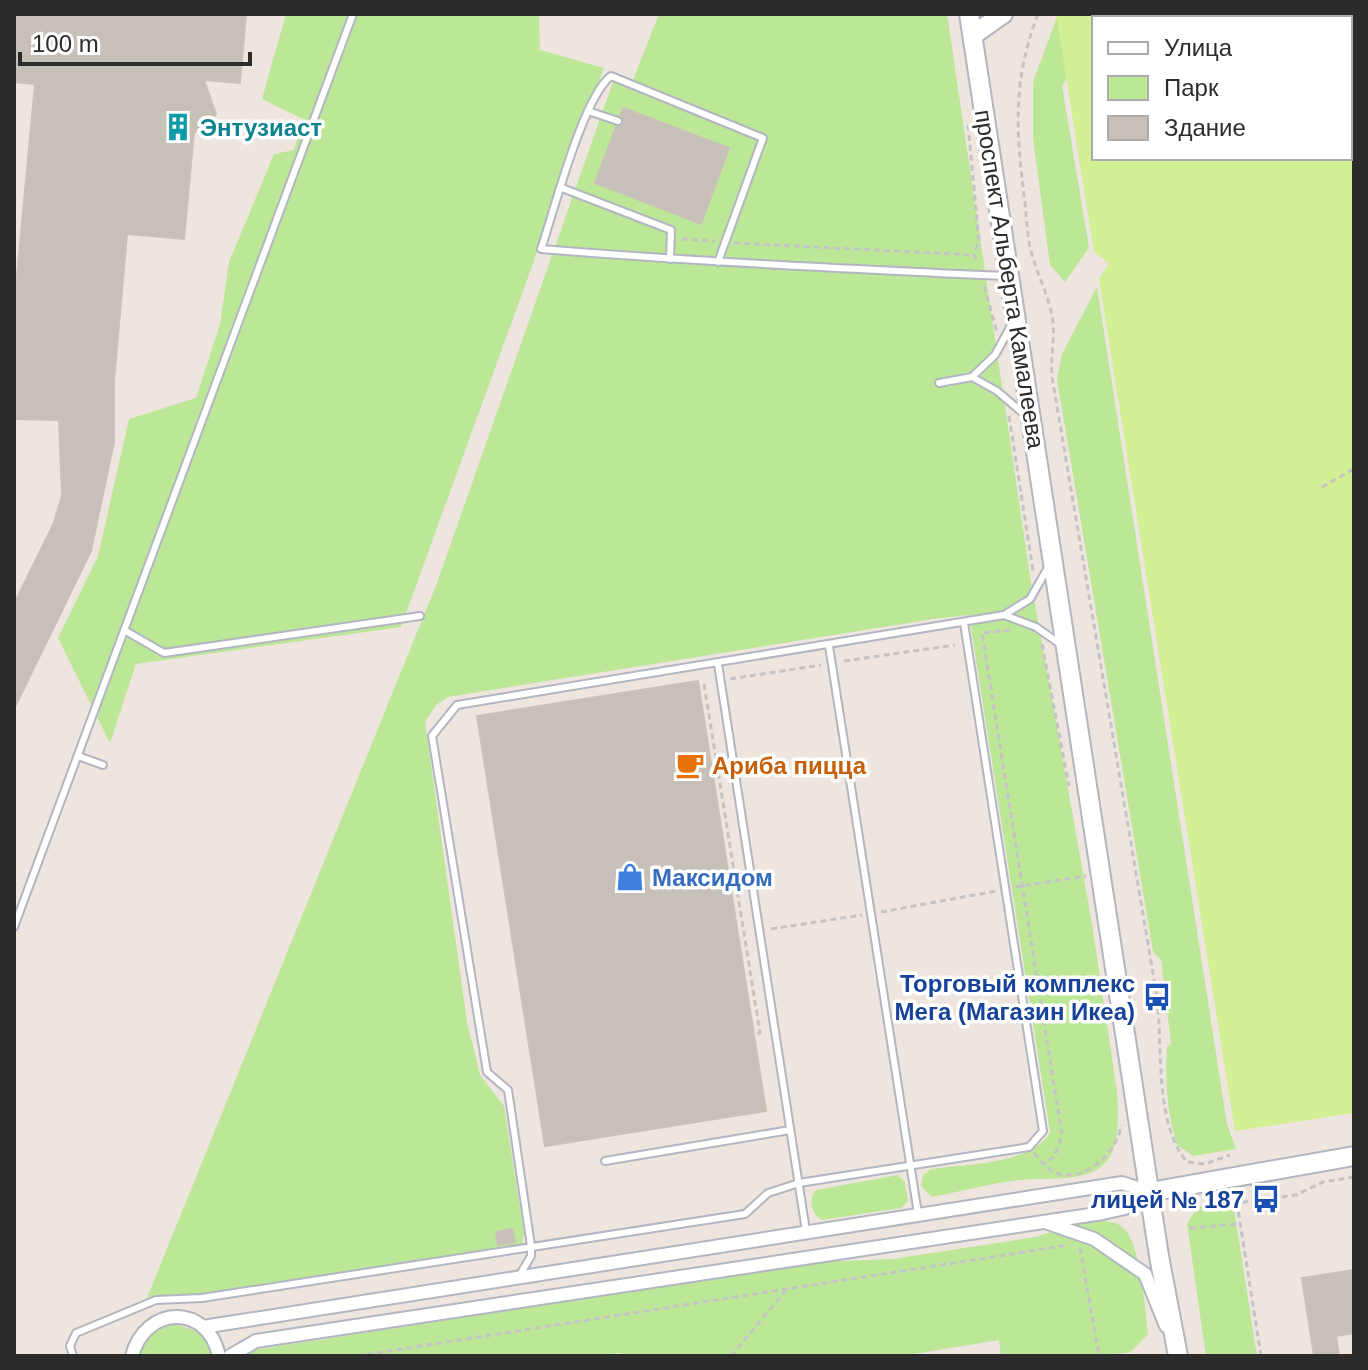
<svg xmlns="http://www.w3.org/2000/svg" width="1368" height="1370" font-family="Helvetica,sans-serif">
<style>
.green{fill:#bce797}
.pitch{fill:#d2ef93;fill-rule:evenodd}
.building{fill:#c6c0b9;stroke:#cac1b7;stroke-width:2}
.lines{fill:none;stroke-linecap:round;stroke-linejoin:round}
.lane-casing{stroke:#b2b6c0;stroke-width:10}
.street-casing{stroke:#b2b6c0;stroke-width:16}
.secondary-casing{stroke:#b2b6c0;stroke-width:22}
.path{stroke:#c4c4c4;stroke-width:3;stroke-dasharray:6 4;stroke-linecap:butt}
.lane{stroke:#fff;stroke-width:6}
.street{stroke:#fff;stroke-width:12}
.secondary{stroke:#fff;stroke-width:18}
.labels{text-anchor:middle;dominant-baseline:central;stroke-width:7;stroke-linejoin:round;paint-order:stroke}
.culture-label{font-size:24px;font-weight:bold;fill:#0d838f;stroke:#fff;text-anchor:start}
.street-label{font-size:24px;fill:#2c2c2c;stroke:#fff}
.food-label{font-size:24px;font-weight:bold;fill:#c56008;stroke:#fff;text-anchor:start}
.shop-label{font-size:24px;font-weight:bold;fill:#366cbe;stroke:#fff;text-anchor:start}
.transit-label{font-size:24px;font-weight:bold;fill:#164399;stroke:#fff;text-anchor:end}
</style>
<rect width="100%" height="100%" fill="#eee5de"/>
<!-- green -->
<g class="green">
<polygon points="286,14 539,14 540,50 604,68 401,627 136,664 110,743 58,638 98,556 129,419 196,398 220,324 229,262 274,154 294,150 303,119 262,99"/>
<path d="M659,14H947L1030,576L1091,918L1117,1092C1122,1167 1106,1179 1036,1179C1002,1180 965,1191 932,1197L921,1186L923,1175L931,1169C966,1164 1033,1164 1050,1132L969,615L933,619L448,697L436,705L425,722L467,1022L480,1075L504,1106L524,1233L522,1244L189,1297L177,1294L147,1298L437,583L615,76L633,80Z"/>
<polygon points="1058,14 1094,18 1094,33 1062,86 1089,248 1065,282 1050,265 1033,138 1033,82"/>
<path d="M1097,287L1227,1124L1236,1149L1193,1156L1177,1145C1167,1113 1165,1081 1167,1048L1171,1043L1161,960L1153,952L1057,379L1062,354Z"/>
<path d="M898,1175L905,1182L908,1201L901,1208L822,1220C812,1214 807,1200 816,1190Z"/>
<polygon points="1216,1198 1233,1203 1257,1356 1206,1356 1187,1224 1196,1209"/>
<path d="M1091,1220C1100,1221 1113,1220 1121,1226C1141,1239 1145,1310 1148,1334L1131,1352L1100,1356H1001L999,1340L901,1356H629L619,1353L598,1356H241L254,1350L820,1262L893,1259L1035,1237Z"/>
<polygon points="171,1323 200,1332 213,1356 139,1356 152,1331"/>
</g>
<!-- pitch -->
<path class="pitch" d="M1056,14H1354V1113L1235,1131L1099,279L1109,263L1094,252ZM1094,18H1350V158H1094Z"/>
<!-- building -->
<g class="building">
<polygon points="14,14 246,14 240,83 204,80 216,114 208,126 194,132 184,239 127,234 114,381 114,442 91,551 14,709 14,604 53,525 62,496 59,420 14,419 14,308 35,84 14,82"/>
<polygon points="623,108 729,148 701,224 595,183 616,127 623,124 620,116"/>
<polygon points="698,681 766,1111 545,1146 477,716"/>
<polygon points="512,1229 515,1242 498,1245 496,1232"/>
<polygon points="1354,1270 1354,1333 1336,1336 1339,1356 1314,1356 1302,1278"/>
</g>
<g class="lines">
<defs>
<g id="lane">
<polyline points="588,111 618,121"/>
<polyline points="562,188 671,230 670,259"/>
<path d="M718,262L763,138L611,76C583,97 554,211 541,249C688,261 835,268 982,275L1007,276"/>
<polyline points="972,377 997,391 1024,414"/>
<polyline points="939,383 972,377 995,355 1012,324"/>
<polyline points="1004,615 1036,627 1060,644"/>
<polyline points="124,630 164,653 420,616"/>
<polyline points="829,646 918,1214"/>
<polyline points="718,664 806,1231"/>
<polyline points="78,756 103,765"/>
<polyline points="14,927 353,14"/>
<polyline points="605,1161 790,1130"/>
<polyline points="518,1278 531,1256 531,1246 508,1090 487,1072 432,736 457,705 1004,615 1030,599 1049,566"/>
<polyline points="73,1356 70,1346 76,1333 156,1300 202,1298 745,1214 768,1193 799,1183 1029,1147 1043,1131 964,623"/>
</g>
<g id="street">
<polyline points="1045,1222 1094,1239 1145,1274 1166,1326"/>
<polyline points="203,1327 1122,1183 1150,1192"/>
<path d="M132,1356C145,1305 208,1303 219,1356"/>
<polyline points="230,1356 256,1341 1103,1213 1125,1208 1150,1192"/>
</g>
<g id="secondary">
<polyline points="969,14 1159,1256 1178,1356"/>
<polyline points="973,35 1003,14"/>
<polyline points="1150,1192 1354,1156"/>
</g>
</defs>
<!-- lane casing -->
<use href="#lane" class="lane-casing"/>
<!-- street casing -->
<use href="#street" class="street-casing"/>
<!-- secondary casing -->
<use href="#secondary" class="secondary-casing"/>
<!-- path -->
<g class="path">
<path d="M1038,14C1012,81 1016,133 1025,203C1027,220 1027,241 1033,258C1039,278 1048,295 1052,316C1056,338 1050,356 1052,377L1157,997C1163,1047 1154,1123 1187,1162L1205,1164L1230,1155"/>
<polyline points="968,125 979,240 974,255 978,263"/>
<polyline points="682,239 715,241"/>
<polyline points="734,243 974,255"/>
<polyline points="984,286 997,332"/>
<polyline points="1009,416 1033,571"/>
<polyline points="1322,487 1354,469"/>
<polyline points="1010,630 982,633 1062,1135 1055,1155 1045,1164"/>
<polyline points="1042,644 1069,786"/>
<polyline points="844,661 955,645"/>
<polyline points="730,679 821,665"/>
<polyline points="704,684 760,1033 754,1034"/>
<polyline points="1354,785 1354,810"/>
<polyline points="1015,887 1086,876"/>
<polyline points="881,912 996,891"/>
<polyline points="771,929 862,915"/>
<path d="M1034,1153C1040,1159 1045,1167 1052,1171C1082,1187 1118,1152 1121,1125"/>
<polyline points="1190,1228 1240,1224"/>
<polyline points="1080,1248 1099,1356"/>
<polyline points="357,1356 1069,1245"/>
<polyline points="731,1356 787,1289"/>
<polyline points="1261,1356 1237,1203 1296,1195 1323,1182 1354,1177"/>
</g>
<!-- lane -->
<use href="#lane" class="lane"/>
<!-- street -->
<use href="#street" class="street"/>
<!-- secondary -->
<use href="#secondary" class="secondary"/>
</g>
<!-- icons -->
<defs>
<symbol id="building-bare" viewBox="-9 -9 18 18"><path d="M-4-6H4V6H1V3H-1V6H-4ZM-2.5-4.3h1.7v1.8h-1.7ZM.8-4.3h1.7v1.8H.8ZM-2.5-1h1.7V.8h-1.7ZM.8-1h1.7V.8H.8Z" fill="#0f9aa8" stroke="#fff" stroke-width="2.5" paint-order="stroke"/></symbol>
<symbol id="cafe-bare" viewBox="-9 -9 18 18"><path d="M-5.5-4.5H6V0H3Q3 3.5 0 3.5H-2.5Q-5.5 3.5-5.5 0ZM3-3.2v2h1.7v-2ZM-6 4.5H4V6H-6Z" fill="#e8710a" stroke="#fff" stroke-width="2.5" paint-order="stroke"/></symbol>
<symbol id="shop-bare" viewBox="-9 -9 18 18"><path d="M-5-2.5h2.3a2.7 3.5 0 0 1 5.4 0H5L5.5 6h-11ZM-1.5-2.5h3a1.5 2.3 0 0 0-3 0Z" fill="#3f7fe0" stroke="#fff" stroke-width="2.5" paint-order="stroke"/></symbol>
<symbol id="bus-bare" viewBox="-9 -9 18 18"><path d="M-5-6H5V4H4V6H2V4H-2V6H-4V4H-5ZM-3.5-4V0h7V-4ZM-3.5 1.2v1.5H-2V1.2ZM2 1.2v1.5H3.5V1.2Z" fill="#1a4fb4" stroke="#fff" stroke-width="2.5" paint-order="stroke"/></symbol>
</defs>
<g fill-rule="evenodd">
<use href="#building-bare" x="158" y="107" width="40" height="40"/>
<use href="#cafe-bare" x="670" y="745" width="40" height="40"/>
<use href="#shop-bare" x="610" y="857" width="40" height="40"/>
<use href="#bus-bare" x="1137" y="977" width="40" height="40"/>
<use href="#bus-bare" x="1246" y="1179" width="40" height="40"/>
</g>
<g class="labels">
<!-- culture labels -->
<g class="culture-label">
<text x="200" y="127">Энтузиаст</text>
</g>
<!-- street labels -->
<g class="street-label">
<text transform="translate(1010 279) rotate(81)">проспект Альберта Камалеева</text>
</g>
<!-- food labels -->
<g class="food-label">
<text x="712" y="765">Ариба пицца</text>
</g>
<!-- shop labels -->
<g class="shop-label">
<text x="652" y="877">Максидом</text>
</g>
<!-- transit labels -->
<g class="transit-label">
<text x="1135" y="983">Торговый комплекс<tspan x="1135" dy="28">Мега (Магазин Икеа)</tspan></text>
<text x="1244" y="1199">лицей № 187</text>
</g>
</g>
<!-- border -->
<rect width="1368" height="1370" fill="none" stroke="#2c2c2c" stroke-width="32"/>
<!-- legend -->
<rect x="1092" y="16" width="260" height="144" fill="#ffffff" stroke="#ababab" stroke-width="2"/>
<rect x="1108" y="42" width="40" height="12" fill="#ffffff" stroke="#ababab" stroke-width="2"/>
<text x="1164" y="56" font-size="24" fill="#2c2c2c">Улица</text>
<rect x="1108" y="76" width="40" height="24" fill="#bce797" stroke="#ababab" stroke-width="2"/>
<text x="1164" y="96" font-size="24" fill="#2c2c2c">Парк</text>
<rect x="1108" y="116" width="40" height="24" fill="#c6c0b9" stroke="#ababab" stroke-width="2"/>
<text x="1164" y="136" font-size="24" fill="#2c2c2c">Здание</text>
<!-- scale -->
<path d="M20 52v12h230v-12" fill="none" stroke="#2c2c2c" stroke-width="4"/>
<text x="32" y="52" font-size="24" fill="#2c2c2c" stroke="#ffffff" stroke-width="6" paint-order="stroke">100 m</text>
</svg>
